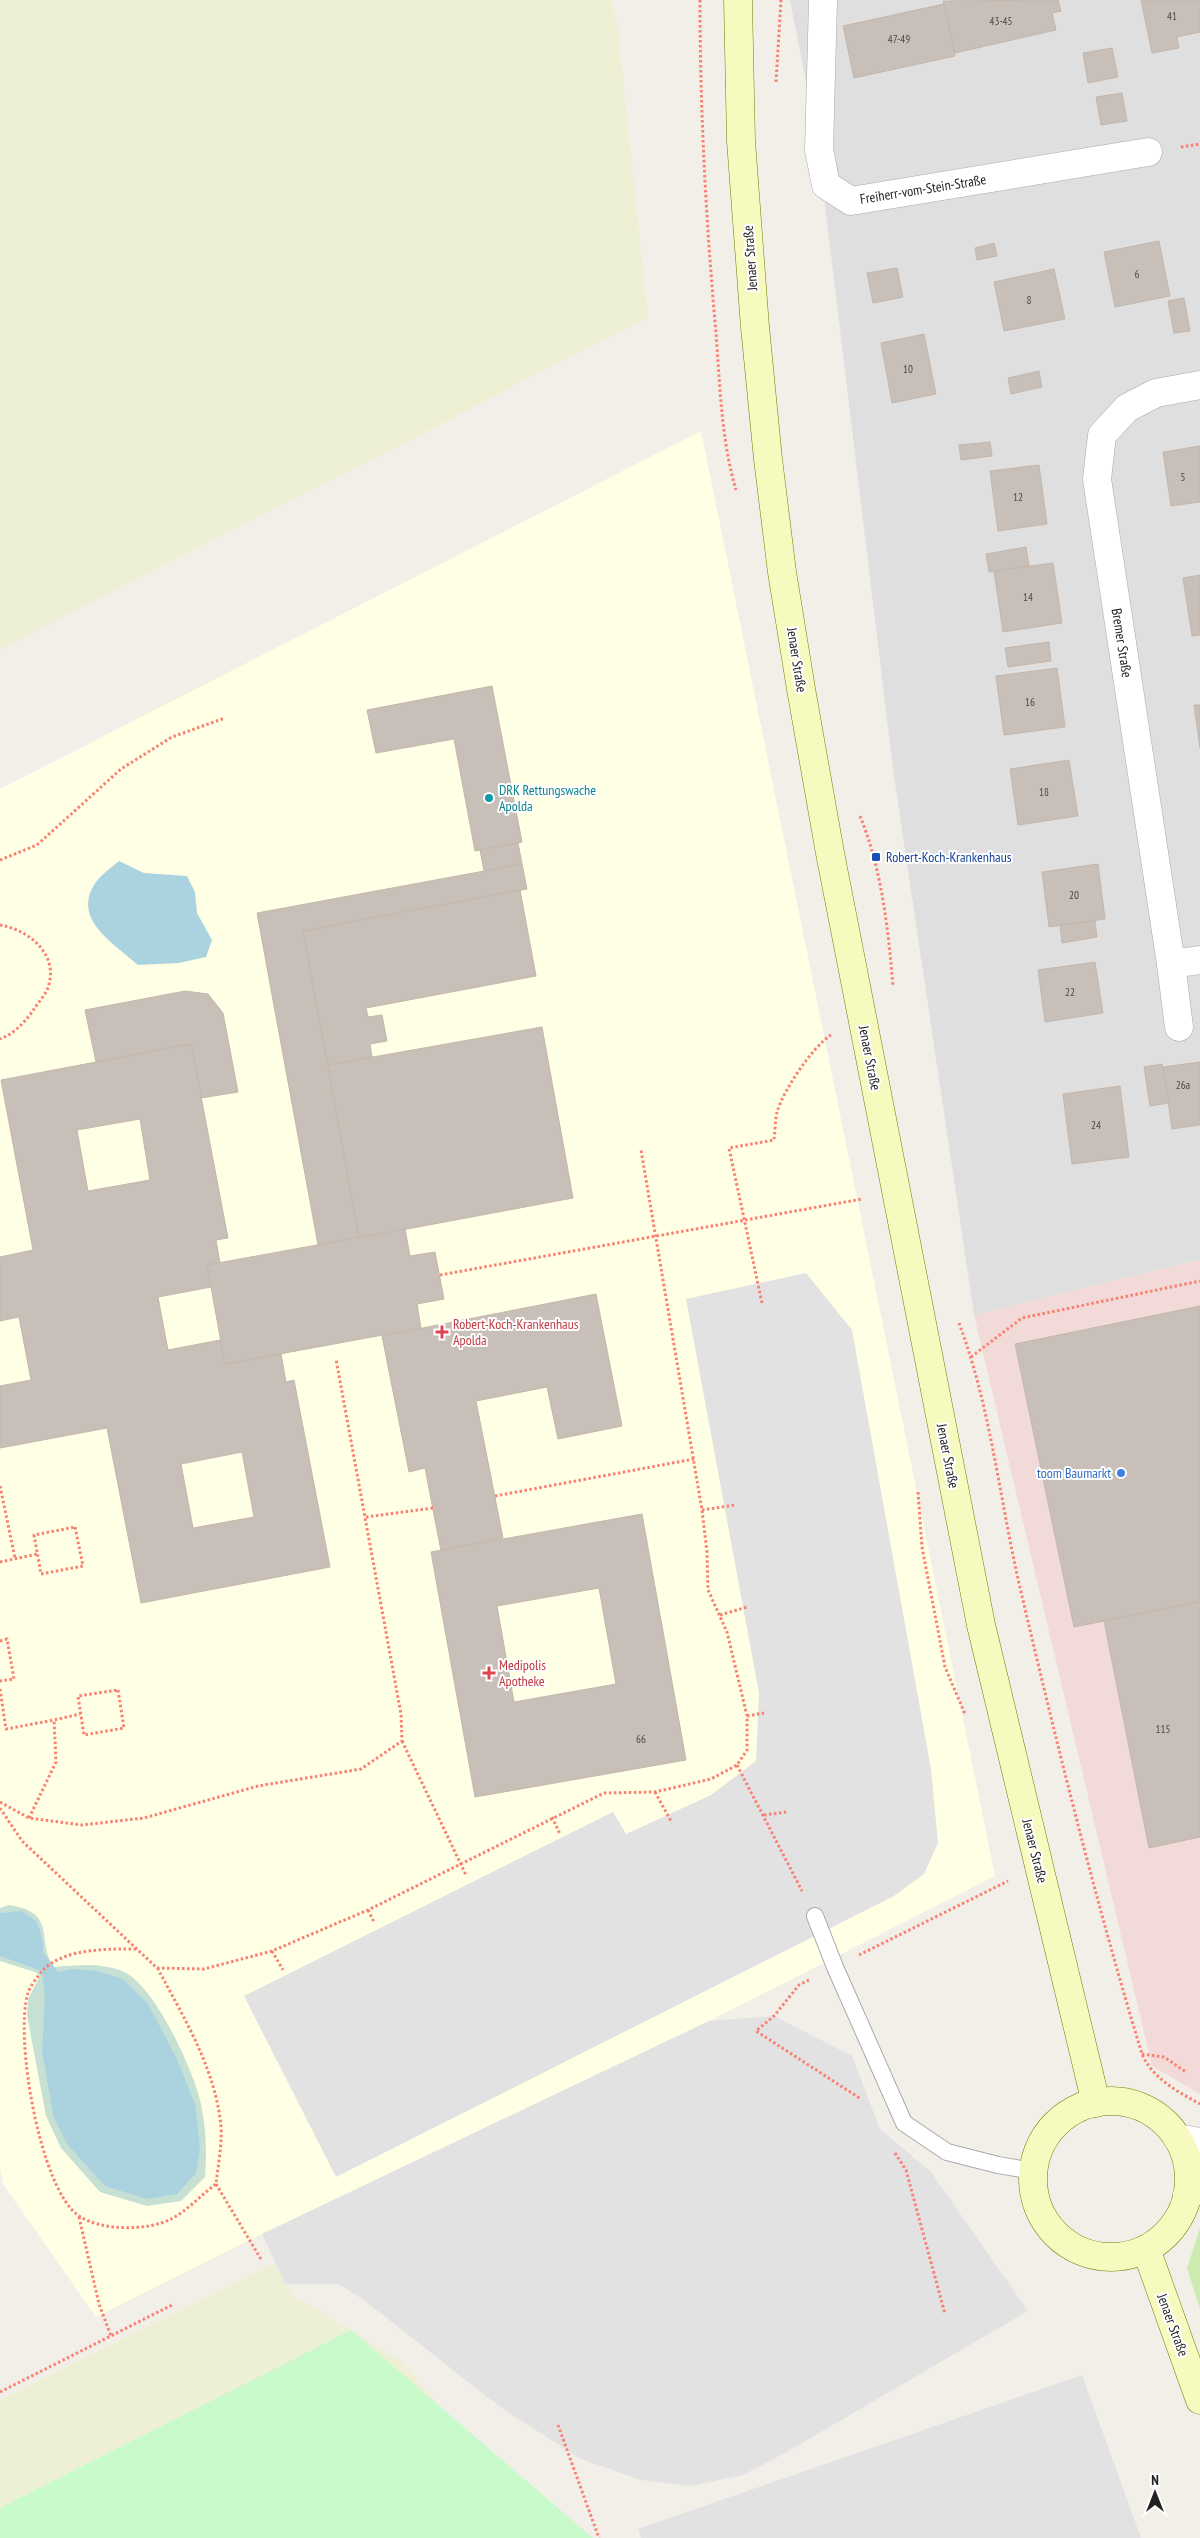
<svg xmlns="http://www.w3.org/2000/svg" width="1200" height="2538" font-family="'PT Sans Narrow',sans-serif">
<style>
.residential{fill:#e0dfdf}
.commercial{fill:#f2dad9}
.education{fill:#ffffe5}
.farmland{fill:#eef0d5}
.grass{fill:#cdebb0}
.wetland{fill:#c6e0d4}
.park{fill:#c8facc}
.parking{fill:#e2e2e2}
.water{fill:#aad3df}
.building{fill:#c7bfb8;stroke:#c4b6ab;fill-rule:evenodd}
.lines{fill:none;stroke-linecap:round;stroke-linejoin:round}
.service-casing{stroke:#a9a9a9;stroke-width:18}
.minor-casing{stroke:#a9a9a9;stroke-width:29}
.secondary-casing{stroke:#707d05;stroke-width:29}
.path{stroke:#fa8072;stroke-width:3;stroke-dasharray:2.5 2.5;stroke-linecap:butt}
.service{stroke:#fff;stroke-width:16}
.minor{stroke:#fff;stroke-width:28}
.secondary{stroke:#f7fabf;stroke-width:28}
.culture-dot{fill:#0f9aa8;stroke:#fff;stroke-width:2}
.transit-dot{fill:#1a4fb4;stroke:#fff;stroke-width:2}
.health-dot{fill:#e0444e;stroke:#fff;stroke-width:2}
.shop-dot{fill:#3f7fe0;stroke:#fff;stroke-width:2}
.labels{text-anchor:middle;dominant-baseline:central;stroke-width:4;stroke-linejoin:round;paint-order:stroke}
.number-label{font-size:11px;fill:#4b4948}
.street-label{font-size:14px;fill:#222;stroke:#fff}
.culture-label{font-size:14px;fill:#0d838f;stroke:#fff;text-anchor:start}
.transit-label{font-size:14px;fill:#164399;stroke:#fff;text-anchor:start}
.health-label{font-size:14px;fill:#be3a42;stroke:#fff;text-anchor:start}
.shop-label{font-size:14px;fill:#366cbe;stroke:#fff;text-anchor:end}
</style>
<rect width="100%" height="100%" fill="#f2efe9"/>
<!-- residential -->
<polygon class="residential" points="790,0 1200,0 1200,1260 974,1315 893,769 817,139"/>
<!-- commercial -->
<polygon class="commercial" points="1200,1260 1200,2094 1152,2066 974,1315"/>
<!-- education -->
<polygon class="education" points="701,431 995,1876 709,2021 262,2234 96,2317 3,2184 0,2168 0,789"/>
<!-- farmland -->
<g class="farmland">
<polygon points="0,0 612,0 618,31 648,318 0,649"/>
<polygon points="275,2263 285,2284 294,2295 401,2361 555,2538 0,2538 0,2400"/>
</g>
<!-- grass -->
<polygon class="grass" points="1200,2228 1200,2309 1187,2268"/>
<!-- wetland -->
<path class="wetland" d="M9,1905C59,1913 35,1940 54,1967C77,1965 104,1962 126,1973C156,1989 194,2071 201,2104C206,2128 207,2152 205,2177L181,2201L147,2206L100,2192L61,2148L46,2116L27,2015L28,1999L40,1976L35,1972L0,1961V1908Z"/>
<!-- park -->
<polygon class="park" points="351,2330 593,2538 0,2538 0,2508"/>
<!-- parking -->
<g class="parking">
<polygon points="806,1273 852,1330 931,1769 938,1843 924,1874 894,1896 336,2177 244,1996 613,1812 626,1834 711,1795 756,1761 759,1693 686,1299"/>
<polygon points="774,2016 852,2056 880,2129 931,2172 1028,2311 785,2453 743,2475 690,2486 641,2480 581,2459 500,2407 365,2301 339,2284 285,2284 262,2234 709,2021"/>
<polygon points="1082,2375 1141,2538 641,2538 638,2529"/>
</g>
<!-- water -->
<g class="water">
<path d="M119,861L144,873L187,876L195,892L197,913L212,940L206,957L179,963L138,965C115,944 70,919 96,882C102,874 112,867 119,861Z"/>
<polygon points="22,1911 37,1922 43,1941 43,1952 58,1972 73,1969 97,1971 123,1979 148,2004 177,2059 195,2104 200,2147 196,2173 177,2194 147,2199 105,2186 67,2144 53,2115 42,2051 45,1997 42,1971 0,1956 0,1913"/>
</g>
<!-- building -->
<g class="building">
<polygon points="1058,0 1061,11 1052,13 1056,30 955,53 943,1"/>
<polygon points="1141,0 1200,0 1200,32 1177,37 1179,48 1152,53"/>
<polygon points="944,4 955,56 854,78 843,26"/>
<polygon points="1112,48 1118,77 1088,83 1083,53"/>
<polygon points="1122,93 1127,121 1101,125 1096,97"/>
<polygon points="1159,241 1170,296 1115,307 1104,252"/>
<polygon points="994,243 997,256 977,260 975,248"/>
<polygon points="897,268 903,297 873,303 867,273"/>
<polygon points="1054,269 1065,319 1004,331 994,282"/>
<polygon points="1184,298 1190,331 1174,333 1168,301"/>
<polygon points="924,334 936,394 892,403 881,343"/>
<polygon points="1039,371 1042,387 1011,394 1008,378"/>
<polygon points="990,442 992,456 961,460 959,445"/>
<polygon points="1200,446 1200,502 1171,506 1163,452"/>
<polygon points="1039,465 1047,524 998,531 990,471"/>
<polygon points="1026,547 1029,566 989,572 986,554"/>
<polygon points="1053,563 1062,623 1003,632 994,571"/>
<polygon points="1200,575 1200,635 1192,636 1183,578"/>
<polygon points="1049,642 1051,661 1008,667 1005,648"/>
<polygon points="1057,668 1065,727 1004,735 996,676"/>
<polygon points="492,686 522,842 475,851 454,739 376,753 367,710"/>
<polygon points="1194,705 1200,705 1200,748"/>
<polygon points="1069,760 1078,816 1018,825 1010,769"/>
<polygon points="518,843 522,864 484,871 480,850"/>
<polygon points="522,864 527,889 303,931 359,1238 318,1245 257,913"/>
<polygon points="1098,864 1105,919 1049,927 1042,872"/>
<polygon points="520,890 536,976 366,1008 368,1017 382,1015 387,1041 370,1044 372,1057 328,1065 303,931"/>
<polygon points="1095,921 1097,937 1062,943 1060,925"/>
<polygon points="1095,962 1103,1013 1045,1022 1038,970"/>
<polygon points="185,991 208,994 223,1013 238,1092 201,1098 191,1044 96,1062 85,1010"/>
<polygon points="542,1027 573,1198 359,1238 328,1065"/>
<path d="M191,1044L228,1238L216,1240L220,1263L207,1265L211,1287L158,1297L168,1350L220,1340L225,1364L281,1354L286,1382L294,1380L330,1567L141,1603L107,1428L0,1448V1386L31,1380L19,1317L0,1321V1257L33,1250L1,1080ZM140,1119L150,1180L88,1191L77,1130ZM242,1452L254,1517L193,1528L181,1464Z"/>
<polygon points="1200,1062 1200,1125 1172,1129 1163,1067"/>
<polygon points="1162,1064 1169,1103 1150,1106 1144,1067"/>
<polygon points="1120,1086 1129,1157 1072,1164 1063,1094"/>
<polygon points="405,1229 410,1256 435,1252 444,1299 417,1304 421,1328 225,1364 207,1265"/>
<polygon points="596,1294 622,1426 558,1439 547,1387 476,1401 503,1538 441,1551 425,1468 409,1472 382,1336"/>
<polygon points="1200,1306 1200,1602 1074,1627 1015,1344"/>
<path d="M642,1514L686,1760L475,1797L431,1552ZM599,1588L616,1684L514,1702L497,1606Z"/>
<polygon points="1200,1602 1200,1837 1149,1848 1104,1621"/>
</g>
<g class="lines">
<defs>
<polyline id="service" points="815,1916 835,1967 904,2123 947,2152 998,2165 1033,2171"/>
<g id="minor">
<polyline points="823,0 819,150 826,185 851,201 1148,152"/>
<polyline points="1171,964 1097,479 1102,435 1127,408 1156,393 1200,385"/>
<polyline points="1179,1027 1171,964 1200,960"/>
<polyline points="1177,2138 1200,2142"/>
<polyline points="1187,2195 1200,2189"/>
</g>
<g id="secondary">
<polyline points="738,0 741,141 755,327 768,459 782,572 801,689 830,853 981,1625 1096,2103"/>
<circle cx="1111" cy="2179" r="78"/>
<polyline points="1146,2249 1200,2400"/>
</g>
</defs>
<!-- service casing -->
<use href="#service" class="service-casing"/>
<!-- minor casing -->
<use href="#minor" class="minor-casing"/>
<!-- secondary casing -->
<use href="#secondary" class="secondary-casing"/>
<!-- path -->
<g class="path">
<path d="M700,0C700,111 706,222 716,333C720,385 721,439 736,490"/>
<polyline points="776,82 781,0"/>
<polyline points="1181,147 1200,144"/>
<path d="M860,816C882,870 888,928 893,986"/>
<polyline points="0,860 37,845 121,769 172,737 225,718"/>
<path d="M0,925C30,930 61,956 47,990C44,996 38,1003 34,1009C26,1021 14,1034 0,1039"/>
<polyline points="440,1275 862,1199"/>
<path d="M762,1303L729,1148L774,1140C775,1131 775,1121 777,1112C783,1091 813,1046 831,1035"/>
<path d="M959,1323C992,1411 1000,1505 1022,1596C1058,1749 1096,1903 1142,2054C1153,2079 1177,2091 1200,2104"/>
<polyline points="971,1357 1022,1318 1200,1281"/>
<polyline points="0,1486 15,1558"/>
<polyline points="918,1492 922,1547 945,1667 965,1714"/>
<polyline points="495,1496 694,1459"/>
<polyline points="702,1510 735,1505"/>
<polyline points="366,1517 433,1508"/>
<polygon points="75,1527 83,1566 41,1574 34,1535"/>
<polyline points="0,1562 37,1554"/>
<polyline points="720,1615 747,1607"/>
<polyline points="0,1641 7,1639 14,1679 0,1681"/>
<polyline points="0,1689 6,1729 54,1720"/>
<polygon points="118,1690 124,1728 84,1735 78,1696"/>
<polyline points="747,1716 764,1713"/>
<polyline points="402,1741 466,1875"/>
<polyline points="737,1765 802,1891"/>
<polyline points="655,1792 672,1823"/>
<polyline points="0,1802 29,1818 82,1825 144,1818 258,1786 361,1769 402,1741 401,1714 336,1359"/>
<polyline points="0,1808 22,1841 157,1968 204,1969 272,1951 368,1910 604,1793 655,1792 711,1779 737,1765 747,1750 747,1716 727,1632 708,1590 707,1552 702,1510 641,1150"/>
<polyline points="764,1815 786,1812"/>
<polyline points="552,1817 560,1834"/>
<polyline points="29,1818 56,1762 54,1720 80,1714"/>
<polyline points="368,1910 374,1922"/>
<path d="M136,1949C106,1949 64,1948 42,1971C38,1976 29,1988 28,1993C14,2036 40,2190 79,2216C101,2231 148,2231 171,2219C187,2211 201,2195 216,2184C218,2166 222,2146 221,2127C216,2070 184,2018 158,1969"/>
<polyline points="272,1951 283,1970"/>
<polyline points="859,1955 1008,1881"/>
<polyline points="809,1980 799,1985 774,2016 756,2031 861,2099"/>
<polyline points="1142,2054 1164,2057 1186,2072"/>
<polyline points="895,2153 906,2170 945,2314"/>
<polyline points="216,2184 262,2261"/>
<polyline points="79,2217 99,2304 111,2336"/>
<polyline points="0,2392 172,2305"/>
<polyline points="558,2425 599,2538"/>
</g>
<!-- service -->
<use href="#service" class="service"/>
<!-- minor -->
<use href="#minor" class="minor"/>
<!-- secondary -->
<use href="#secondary" class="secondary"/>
</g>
<!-- markers -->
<circle class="culture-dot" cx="489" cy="798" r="5"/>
<rect class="transit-dot" x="871" y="852" width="10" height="10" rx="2.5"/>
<g class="health-dot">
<path d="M439.5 1324.5h5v5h5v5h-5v5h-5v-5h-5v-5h5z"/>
<path d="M486.5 1665.5h5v5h5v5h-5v5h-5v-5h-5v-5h5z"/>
</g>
<circle class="shop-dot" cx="1121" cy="1473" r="5"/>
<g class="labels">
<!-- number labels -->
<g class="number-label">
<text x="1172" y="16">41</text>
<text x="1001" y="21">43-45</text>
<text x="899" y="39">47-49</text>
<text x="1137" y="274">6</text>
<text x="1029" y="300">8</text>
<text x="908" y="369">10</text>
<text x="1183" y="477">5</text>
<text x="1018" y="497">12</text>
<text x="1028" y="597">14</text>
<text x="1030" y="702">16</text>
<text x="1044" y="792">18</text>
<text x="1074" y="895">20</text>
<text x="1070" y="992">22</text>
<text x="1183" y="1085">26a</text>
<text x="1096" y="1125">24</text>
<text x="1163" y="1729">115</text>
<text x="641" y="1739">66</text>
</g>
<!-- street labels -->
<g class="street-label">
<text transform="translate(923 189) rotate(-9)">Freiherr-vom-Stein-Straße</text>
<text transform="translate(750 258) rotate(-94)">Jenaer Straße</text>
<text transform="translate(1122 643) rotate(81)">Bremer Straße</text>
<text transform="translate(797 660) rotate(81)">Jenaer Straße</text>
<text transform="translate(870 1058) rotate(79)">Jenaer Straße</text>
<text transform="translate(948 1456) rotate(79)">Jenaer Straße</text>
<text transform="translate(1035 1851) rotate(76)">Jenaer Straße</text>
<text transform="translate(1173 2325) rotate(70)">Jenaer Straße</text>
</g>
<!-- culture labels -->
<g class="culture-label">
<text x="499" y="790">DRK Rettungswache<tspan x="499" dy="16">Apolda</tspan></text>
</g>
<!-- transit labels -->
<g class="transit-label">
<text x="886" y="857">Robert-Koch-Krankenhaus</text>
</g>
<!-- health labels -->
<g class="health-label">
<text x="453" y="1324">Robert-Koch-Krankenhaus<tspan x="453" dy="16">Apolda</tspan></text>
<text x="499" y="1665">Medipolis<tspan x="499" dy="16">Apotheke</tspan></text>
</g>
<!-- shop labels -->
<g class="shop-label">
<text x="1111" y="1473">toom Baumarkt</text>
</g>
</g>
<!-- north arrow -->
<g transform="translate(1155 2493)" stroke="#ffffff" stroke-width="4" paint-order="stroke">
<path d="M0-4L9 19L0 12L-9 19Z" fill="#222222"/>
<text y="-8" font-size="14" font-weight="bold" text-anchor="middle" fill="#222222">N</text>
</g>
</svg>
